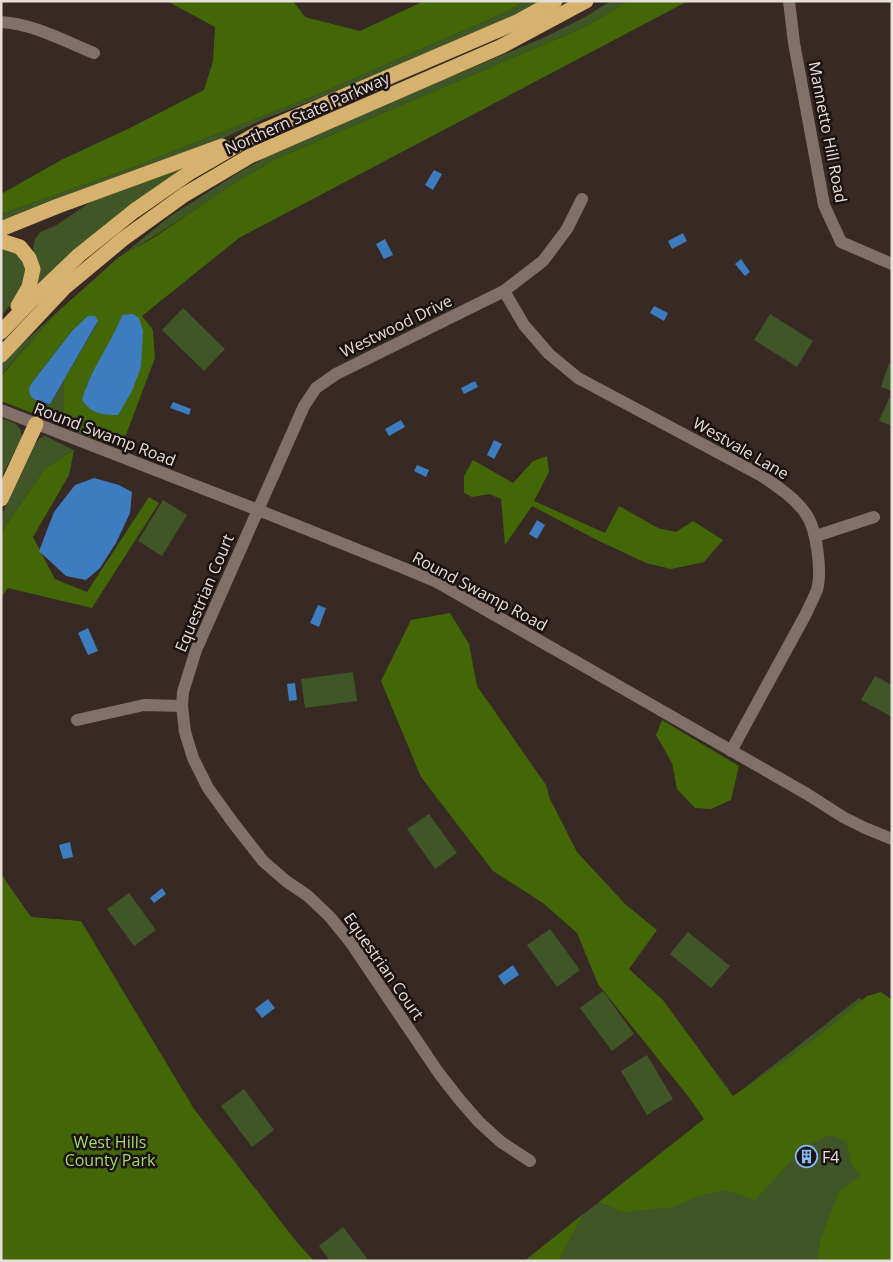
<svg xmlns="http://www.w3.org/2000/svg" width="893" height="1262" font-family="'Open Sans',sans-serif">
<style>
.green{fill:#405626}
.forest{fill:#436706;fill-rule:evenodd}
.water{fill:#3d7cbf}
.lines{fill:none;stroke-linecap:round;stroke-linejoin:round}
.minor{stroke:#817069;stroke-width:12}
.highway{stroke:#d7b26f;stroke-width:15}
.labels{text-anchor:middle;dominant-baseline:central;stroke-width:5;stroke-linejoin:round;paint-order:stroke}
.street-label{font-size:16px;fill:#e7deda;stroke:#1a1311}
.park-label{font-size:16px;fill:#a4d868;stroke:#1a1311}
.poi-label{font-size:16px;fill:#e7deda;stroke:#1a1311;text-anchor:start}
</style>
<rect width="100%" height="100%" fill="#372923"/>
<!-- green -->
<g class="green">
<polygon points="524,1 541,1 507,20 325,96 264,119 218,141 1,224 1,214 123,171 314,96 506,12"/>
<path d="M611,1H628L585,27L271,161C220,192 171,227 120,257L169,217L241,171L293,142L543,38L585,17Z"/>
<polygon points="181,167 180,170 35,288 35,257 33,248 35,239 40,232 55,226 104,193"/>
<polygon points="1,245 12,247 26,266 26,286 1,316"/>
<polygon points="183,308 225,349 204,371 162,330"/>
<polygon points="770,314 813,341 797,367 754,340"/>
<polygon points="54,315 3,373 1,376 1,363"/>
<polygon points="889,363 892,364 892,391 881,387"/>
<polygon points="64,380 64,414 67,422 83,435 45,418 46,404 50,404"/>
<polygon points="889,398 892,399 892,426 879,421"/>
<path d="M1,418C13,423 21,423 22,437L1,478Z"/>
<polygon points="45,436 74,450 45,468 1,533 1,516 35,444 40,438"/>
<polygon points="163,500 187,515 162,556 138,541"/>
<polygon points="353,672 357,701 305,708 301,679"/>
<polygon points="875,676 892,685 892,717 861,700"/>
<polygon points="429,814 457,853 435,869 407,829"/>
<polygon points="129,893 156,930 134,946 107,909"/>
<polygon points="550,929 580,970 557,987 527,945"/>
<polygon points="688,932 730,966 711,988 670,954"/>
<polygon points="603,991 634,1034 612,1051 580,1008"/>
<polygon points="859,998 892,1025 892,1261 524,1261"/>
<polygon points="647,1055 673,1099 647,1115 621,1071"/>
<polygon points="244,1089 274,1130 252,1147 221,1106"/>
<polygon points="343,1227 369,1261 330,1261 319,1246"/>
</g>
<!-- forest -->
<g class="forest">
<polygon points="167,1 293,1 305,17 360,31 424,1 524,1 506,12 314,96 123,171 1,214 1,194 63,159 130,128 204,90 213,61 215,27"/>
<path d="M628,1H688L239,238L142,316L153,330L155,358L121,448L83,435L67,423L64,414V380L98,322L72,331L31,384L41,403L46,404L45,418L1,401V376L54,315L119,257L153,238L232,185L271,161L585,27ZM122,315L141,367L85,388L118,328Z"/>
<polygon points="74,450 69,475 33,537 55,579 87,592 149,497 159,503 92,608 8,588 1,597 1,533 45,468"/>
<polygon points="547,456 549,472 534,501 605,533 619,506 658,528 676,532 693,521 723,540 704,562 671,569 646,563 597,540 532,506 505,545 501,499 489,494 472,497 464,493 464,476 473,460 513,483 533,461"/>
<polygon points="450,613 469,644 477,686 546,785 550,799 577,852 625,904 657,930 629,969 663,1000 733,1096 785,1061 819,1036 867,996 881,992 892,1000 892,1261 817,1261 820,1242 839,1191 861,1175 852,1166 846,1141 830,1135 805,1146 755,1200 725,1190 698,1196 674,1207 623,1212 599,1202 704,1119 691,1100 598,984 577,933 543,903 493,871 421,777 381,681 411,620"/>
<polygon points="662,720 739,766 731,800 711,809 695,808 677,789 672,763 656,735"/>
<polygon points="1,874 31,917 81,921 194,1109 295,1240 314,1261 1,1261"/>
<polygon points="583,1214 558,1261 525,1261"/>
</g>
<!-- water -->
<g class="water">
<polygon points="434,170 442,174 433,190 425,185"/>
<polygon points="683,233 687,241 672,249 668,241"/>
<polygon points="385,239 393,255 384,259 376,244"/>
<polygon points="741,259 750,272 745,276 735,264"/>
<polygon points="654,306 668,313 664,321 650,313"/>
<path d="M133,314L139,318L143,331L141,367L132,391L118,415C102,415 92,414 82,400C90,370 111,344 122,315Z"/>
<path d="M88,316H95L98,321L50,404C39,403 24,398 31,384L72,331Z"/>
<polygon points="475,381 478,387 464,394 461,388"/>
<polygon points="173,402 191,409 189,415 170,408"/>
<polygon points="401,420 405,427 389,436 385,429"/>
<polygon points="494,440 502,444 494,459 487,455"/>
<polygon points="417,465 429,470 426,477 414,471"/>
<polygon points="94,478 119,485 132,492 130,513 116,543 100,568 86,580 66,576 39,551 54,512 75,485"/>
<polygon points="537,520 545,525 537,539 529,534"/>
<polygon points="318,605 326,608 319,627 310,623"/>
<polygon points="88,628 98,651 88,655 78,633"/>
<polygon points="295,683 297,700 289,701 287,684"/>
<polygon points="70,842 73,857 63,859 59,845"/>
<polygon points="162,888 166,894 154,903 150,898"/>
<polygon points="513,965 519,975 504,985 498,976"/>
<polygon points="268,999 275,1008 262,1018 255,1009"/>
</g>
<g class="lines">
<!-- minor -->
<g class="minor">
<polyline points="789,1 794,43 824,205 841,242 892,264"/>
<path d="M1,22C34,24 64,41 94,53"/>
<path d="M504,291L524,325L549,354L578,378L762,476C778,487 795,498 806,514C817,530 822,572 817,590C814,597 810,605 807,612L731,751"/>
<polyline points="1,410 258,510 401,567 437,582 807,794 843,817 865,828 892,839"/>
<polyline points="816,536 874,517"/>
<polyline points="77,720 144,705 182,706"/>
<polyline points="530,1161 501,1142 479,1122 459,1099 438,1072 351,943 330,917 308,896 286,881 263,861 234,824 208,788 193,758 185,732 182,706 183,692 196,650 304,406 316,388 336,374 504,291 543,261 567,229 582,199"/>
</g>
<!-- highway -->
<g class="highway">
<polyline points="1,229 58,206 222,146"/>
<polyline points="1,241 20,247 29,258 33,269 29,287 18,306"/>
<polyline points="1,332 32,300 79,255 134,211 189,173 258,133 517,22 555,1"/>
<polyline points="1,355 64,288 123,239 184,195 250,156 500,47 586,1"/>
<polyline points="1,499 36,424"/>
</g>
</g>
<!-- icons -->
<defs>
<symbol id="building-ring" viewBox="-11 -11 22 22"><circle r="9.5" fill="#1a1311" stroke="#85bbfb" stroke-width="1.5"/><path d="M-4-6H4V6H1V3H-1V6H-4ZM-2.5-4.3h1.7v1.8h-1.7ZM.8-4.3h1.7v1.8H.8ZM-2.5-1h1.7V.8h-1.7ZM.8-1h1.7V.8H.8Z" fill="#85bbfb"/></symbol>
</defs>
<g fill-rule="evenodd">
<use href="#building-ring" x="794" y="1144" width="25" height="25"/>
</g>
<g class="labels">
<!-- street labels -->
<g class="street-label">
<text transform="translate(307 113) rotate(-24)">Northern State Parkway</text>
<text transform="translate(828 132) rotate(79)">Mannetto Hill Road</text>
<text transform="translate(396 326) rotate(-26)">Westwood Drive</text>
<text transform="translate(105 434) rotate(21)">Round Swamp Road</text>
<text transform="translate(741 448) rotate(30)">Westvale Lane</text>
<text transform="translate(480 591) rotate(28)">Round Swamp Road</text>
<text transform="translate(204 593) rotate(-67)">Equestrian Court</text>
<text transform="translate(384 966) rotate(55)">Equestrian Court</text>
</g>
<!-- park labels -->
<g class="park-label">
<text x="110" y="1142">West Hills<tspan x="110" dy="18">County Park</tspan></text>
</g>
<!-- poi labels -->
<g class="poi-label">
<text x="822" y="1157">F4</text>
</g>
</g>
<!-- border -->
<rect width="893" height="1262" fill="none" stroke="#e7deda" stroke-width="5"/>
</svg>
